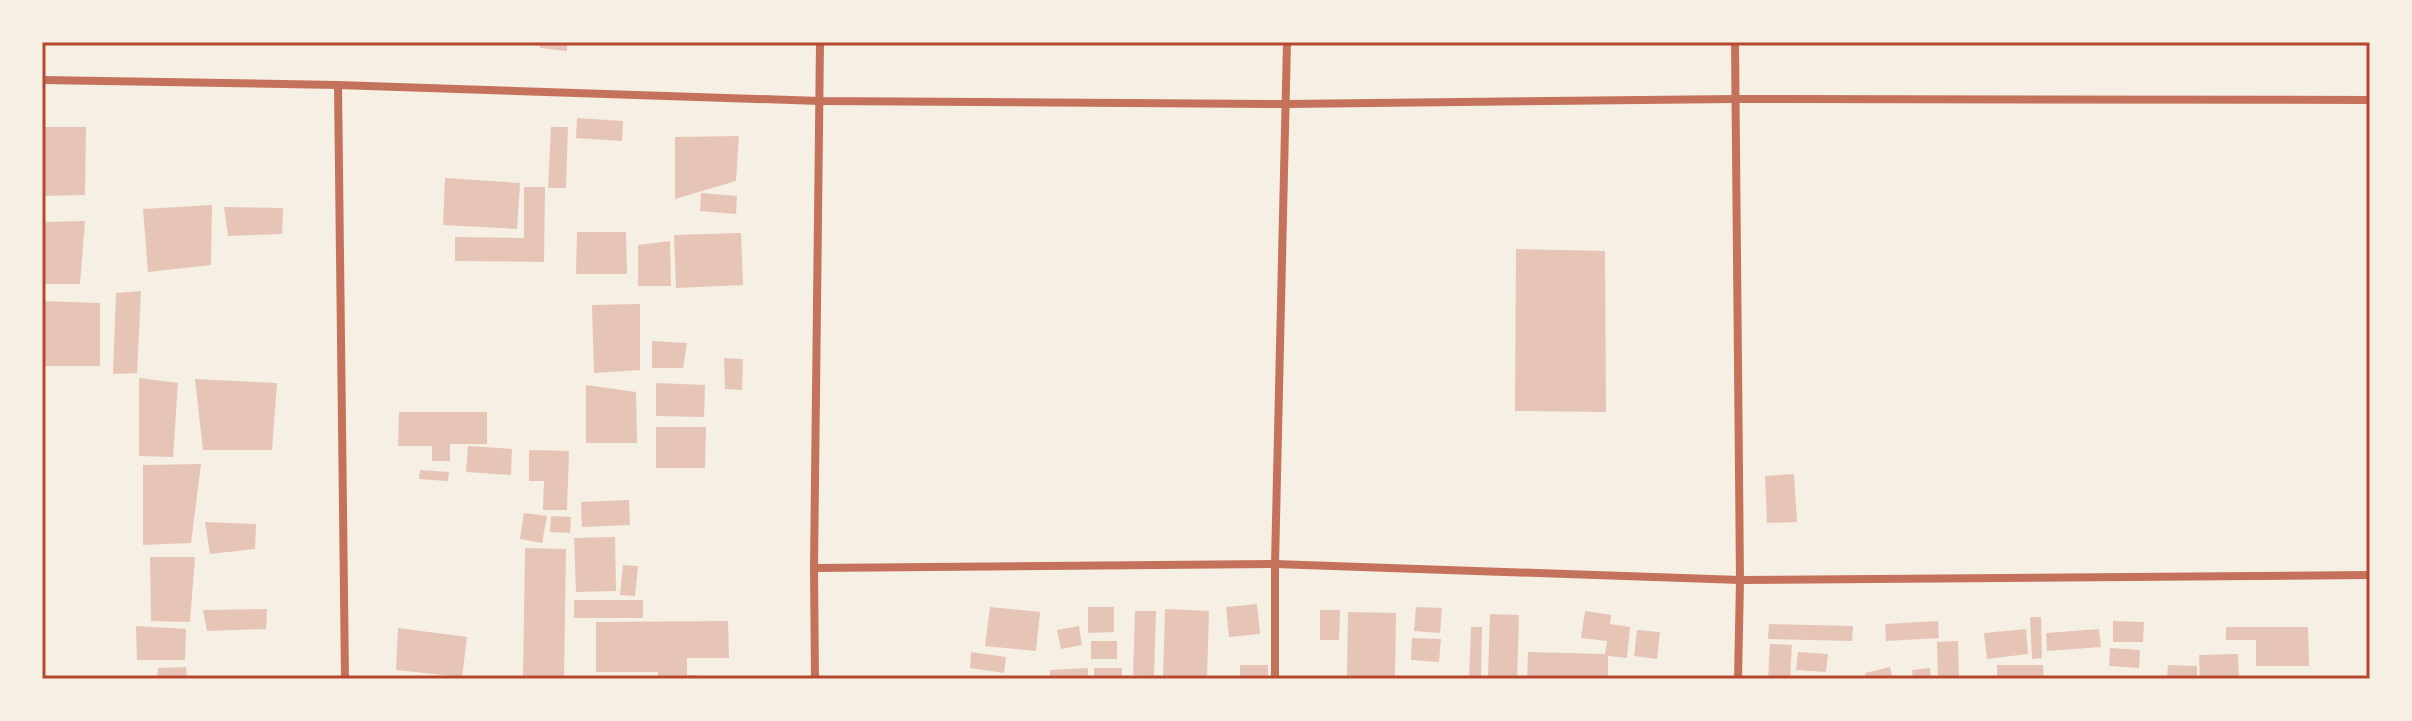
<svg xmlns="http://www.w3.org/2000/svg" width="2412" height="721" font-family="'Open Sans',sans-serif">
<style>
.building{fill:#e6c5b7}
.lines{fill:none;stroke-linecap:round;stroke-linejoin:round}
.minor{stroke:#c5725c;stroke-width:8}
.neatline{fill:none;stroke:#b5482f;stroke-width:3}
</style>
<rect width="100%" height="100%" fill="#f6efe4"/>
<!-- building -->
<g class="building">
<polygon points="540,42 567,42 567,51 540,48"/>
<polygon points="577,118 623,121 622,141 576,138"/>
<polygon points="42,127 86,127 85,195 42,196"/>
<polygon points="551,127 568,127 566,188 548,188"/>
<polygon points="739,136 736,181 675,199 675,137"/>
<polygon points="445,178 520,183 517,229 443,225"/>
<polygon points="524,187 545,187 544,262 455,261 455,237 524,238"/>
<polygon points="701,193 737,196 736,214 700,211"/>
<polygon points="212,205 211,265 148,272 143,209"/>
<polygon points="224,207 283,208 282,234 228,236"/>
<polygon points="85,221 80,284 42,284 42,222"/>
<polygon points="577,232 626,232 627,274 576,274"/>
<polygon points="741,233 743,285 676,288 674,235"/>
<polygon points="670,241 671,286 638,286 638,245"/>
<polygon points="1516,249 1605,251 1606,412 1515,411"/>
<polygon points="141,291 137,373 113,374 116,293"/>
<polygon points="42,301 100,303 100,366 42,366"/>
<polygon points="640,304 640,370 594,373 592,305"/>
<polygon points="652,341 687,343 683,368 652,368"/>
<polygon points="724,358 743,359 742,390 725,389"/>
<polygon points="139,378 178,383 173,457 139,456"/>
<polygon points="195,379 277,383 272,450 203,450"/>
<polygon points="656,383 705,385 704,417 656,416"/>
<polygon points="586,385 636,392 637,443 586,443"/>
<polygon points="399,412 487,412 487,444 450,444 450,461 432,461 432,446 398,446"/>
<polygon points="656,427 706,427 705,468 656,468"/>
<polygon points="468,446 512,449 511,475 466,472"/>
<polygon points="529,450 569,451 567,510 543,510 544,481 529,481"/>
<polygon points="201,464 191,543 143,545 143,465"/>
<polygon points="420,470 449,472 448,481 419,479"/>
<polygon points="1794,474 1797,522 1767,523 1765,476"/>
<polygon points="629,500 630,525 582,527 581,502"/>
<polygon points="524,513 547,516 542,543 520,539"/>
<polygon points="551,516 571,517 570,533 550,532"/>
<polygon points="205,522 256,524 255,549 210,554"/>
<polygon points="615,537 616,591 576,592 574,538"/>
<polygon points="525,548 566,549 564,679 523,679"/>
<polygon points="150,557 195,557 190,622 151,621"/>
<polygon points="623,565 638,566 635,596 620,595"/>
<rect x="574" y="600" width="69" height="18"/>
<polygon points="1257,604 1260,634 1229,637 1226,607"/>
<polygon points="990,607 1040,612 1036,651 985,646"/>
<polygon points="1088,607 1114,607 1114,632 1088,633"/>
<polygon points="1416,607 1442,608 1440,633 1414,631"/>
<polygon points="267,609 266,629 207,631 203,610"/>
<polygon points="1165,609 1209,611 1207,679 1163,679"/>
<polygon points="1320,610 1340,610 1339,640 1320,640"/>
<polygon points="1135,611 1156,611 1154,676 1133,675"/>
<polygon points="1585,611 1611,615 1610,624 1630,627 1627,658 1608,656 1608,679 1527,679 1528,652 1605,654 1607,641 1581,638"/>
<polygon points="1348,612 1396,613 1395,679 1347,679"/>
<polygon points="1490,614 1519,615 1517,679 1488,679"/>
<polygon points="2030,617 2041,617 2042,658 2032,659"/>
<polygon points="728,621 729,658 687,658 687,675 697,675 697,679 658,679 658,672 596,672 596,622"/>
<polygon points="1938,621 1939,638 1886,641 1885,624"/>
<polygon points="2113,621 2144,622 2143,642 2113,642"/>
<polygon points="1769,624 1853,626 1852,641 1768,639"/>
<polygon points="136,626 186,629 185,660 137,660"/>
<polygon points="1079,626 1082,645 1061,649 1057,630"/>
<polygon points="1471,627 1482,627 1481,679 1469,679"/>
<polygon points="2226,627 2308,627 2309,666 2256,666 2256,640 2226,640"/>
<polygon points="398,628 467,637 462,677 396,670"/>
<polygon points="2026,629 2028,654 1987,659 1984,633"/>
<polygon points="2099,629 2101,647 2047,651 2046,633"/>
<polygon points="1637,630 1660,632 1657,659 1634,656"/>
<polygon points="1412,638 1441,639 1439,662 1411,660"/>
<rect x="1091" y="641" width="26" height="18"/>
<polygon points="1958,641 1959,679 1938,679 1937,642"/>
<polygon points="1770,644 1792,645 1790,679 1768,679"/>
<polygon points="2110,648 2140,650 2139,668 2109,666"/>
<polygon points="971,652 1006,657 1004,673 970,668"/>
<polygon points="1798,652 1828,654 1826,672 1796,670"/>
<polygon points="2238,654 2239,679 2200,679 2199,655"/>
<rect x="1240" y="665" width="28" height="14"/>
<polygon points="1997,665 2043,665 2044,679 1997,678"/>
<polygon points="2168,665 2197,666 2197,679 2167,679"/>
<polygon points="186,667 187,676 194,679 157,679 158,668"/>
<polygon points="1890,667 1893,679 1867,679 1865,673"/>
<polygon points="1088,668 1088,679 1050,679 1050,670"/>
<rect x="1094" y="668" width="28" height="11"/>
<polygon points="1930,668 1931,679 1913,679 1912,670"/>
</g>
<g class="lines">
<!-- minor -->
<g class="minor">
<polyline points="1735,42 1740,580 1738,679"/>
<polyline points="42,80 338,85 820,101 1286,104 1735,99 2370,100"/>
<polyline points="338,85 345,679"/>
<polyline points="814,568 1275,564 1740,580 2370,575"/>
<polyline points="815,679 814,568 820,42"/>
<polyline points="1275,679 1275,564 1287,42"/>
</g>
</g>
<!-- border -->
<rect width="2412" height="721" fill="none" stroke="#f6efe4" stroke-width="88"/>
<rect x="44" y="44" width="2324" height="633" class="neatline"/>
</svg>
